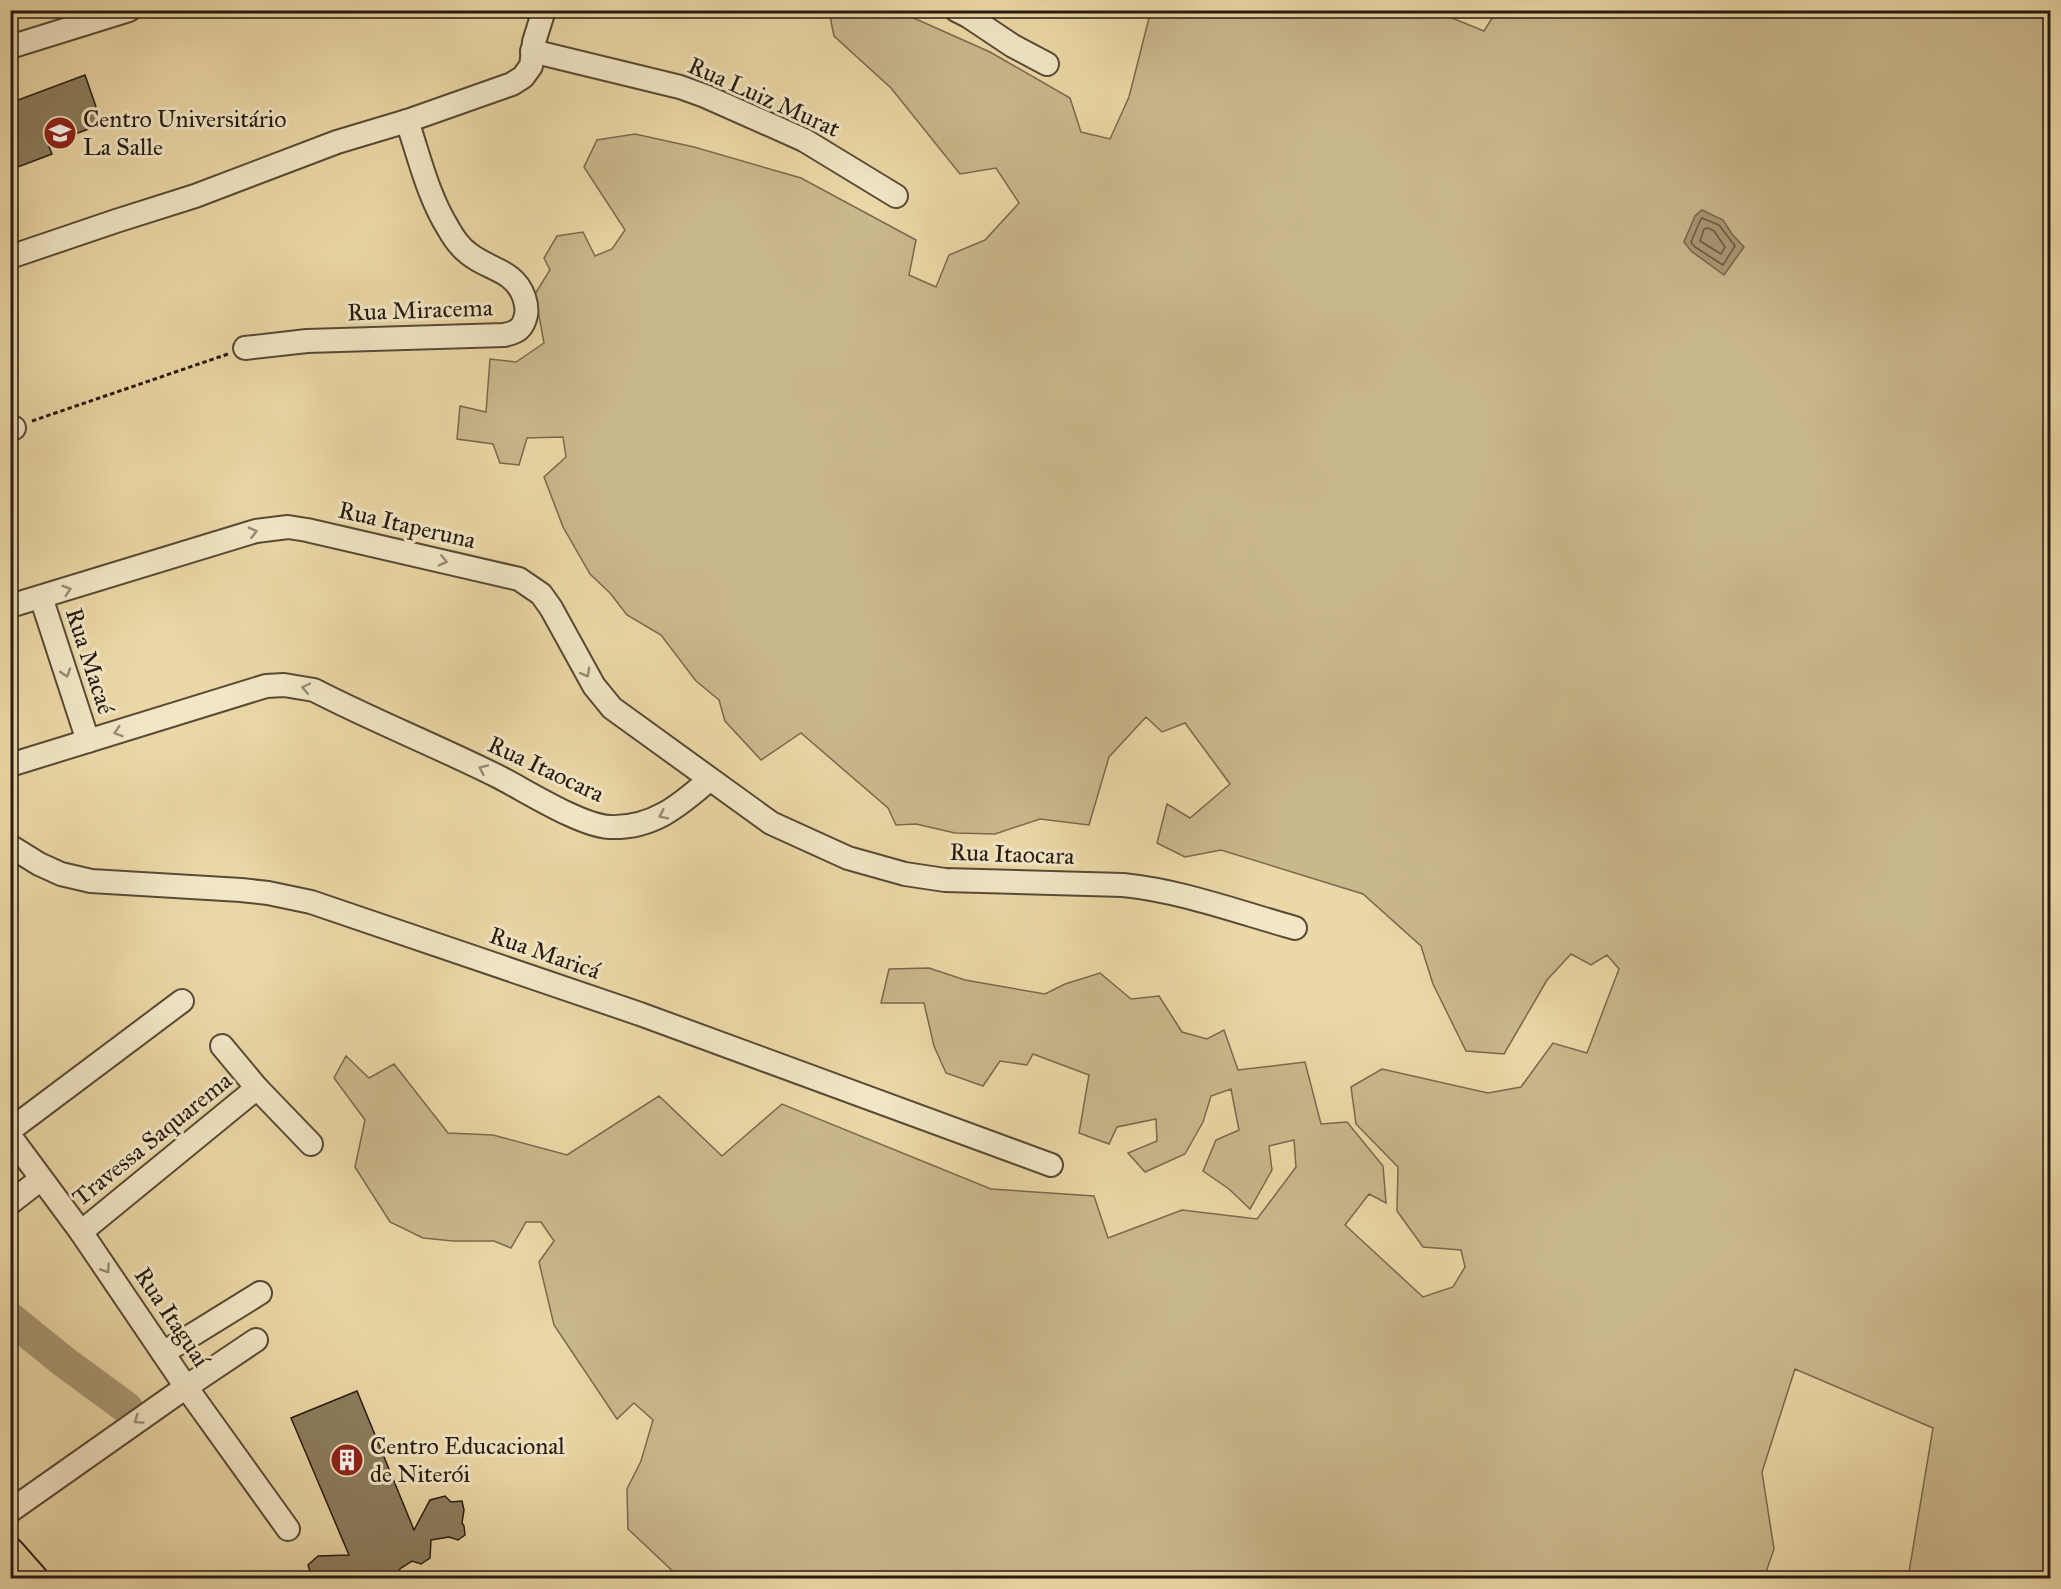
<svg xmlns="http://www.w3.org/2000/svg" width="2061" height="1589" font-family="'IM FELL Great Primer',serif">
<style>
.green{fill:#cab88d;stroke:#78694f;stroke-width:1.5}
.water{fill:#a89773;stroke:#74654c;stroke-width:1.5}
.lines{fill:none;stroke-linecap:round;stroke-linejoin:round}
.shore{stroke:#675842;stroke-width:1.5}
.river{stroke:#a89773;stroke-width:32}
.building{fill:#8c7d5e;stroke:#261a11;stroke-width:1.5}
.minor-casing{stroke:#574a36;stroke-width:26}
.major-casing{stroke:#261a11;stroke-width:32}
.path{stroke:#261a11;stroke-width:3;stroke-dasharray:4.5 3;stroke-linecap:butt}
.minor{stroke:#f2e6c5;stroke-width:22}
.major{stroke:#ebd8a6;stroke-width:28}
.oneway{stroke:#968a74}
.labels{text-anchor:middle;dominant-baseline:central;stroke-width:6;stroke-linejoin:round;paint-order:stroke}
.street-label{font-size:24px;fill:#261a11;stroke:#f2e6c5}
.poi-label{font-size:24px;fill:#261a11;stroke:#f2e6c5;text-anchor:start}
</style>
<rect width="100%" height="100%" fill="#ebd8a6"/>
<filter id="stains"><feTurbulence type="fractalNoise" baseFrequency=".00333" numOctaves="4"/><feColorMatrix values="0 0 0 0 .2 0 0 0 0 .09 0 0 0 0 .02 0 0 0 .5 -.17"/></filter>
<radialGradient id="worn" r=".72"><stop offset=".6" stop-color="#630" stop-opacity="0"/><stop offset="1" stop-color="#630" stop-opacity=".3"/></radialGradient>
<!-- green -->
<polygon class="green" points="1497,10 2050,11 2050,1578 1908,1578 1933,1428 1795,1369 1762,1472 1774,1549 1764,1578 680,1578 628,1529 627,1489 641,1461 653,1420 634,1403 617,1419 554,1325 539,1262 554,1241 541,1222 526,1222 511,1248 494,1241 453,1241 423,1238 390,1222 355,1167 365,1120 334,1078 346,1056 369,1078 394,1064 448,1133 493,1135 567,1155 659,1096 722,1156 782,1104 991,1189 1094,1196 1108,1238 1182,1210 1257,1219 1296,1167 1294,1140 1269,1146 1272,1170 1250,1209 1229,1189 1203,1171 1216,1140 1239,1130 1231,1089 1211,1096 1203,1122 1185,1154 1145,1172 1128,1153 1157,1141 1156,1119 1117,1127 1109,1144 1079,1133 1089,1075 1033,1054 1027,1065 1000,1061 983,1086 946,1073 934,1046 924,1003 881,1003 889,969 929,968 965,980 1045,994 1065,984 1100,973 1131,999 1159,996 1182,1032 1207,1039 1224,1030 1238,1070 1305,1062 1321,1124 1347,1122 1383,1166 1386,1203 1369,1194 1345,1225 1423,1297 1453,1287 1465,1267 1461,1250 1423,1247 1397,1211 1398,1167 1356,1124 1351,1087 1382,1069 1488,1093 1521,1087 1553,1043 1587,1053 1619,969 1607,955 1591,965 1571,954 1547,980 1504,1054 1466,1051 1433,984 1421,946 1363,894 1221,850 1185,857 1157,843 1167,804 1190,818 1230,784 1185,723 1162,732 1146,717 1109,757 1089,825 1040,819 995,834 955,833 916,824 896,825 888,808 801,733 761,760 725,721 719,700 696,681 661,635 627,615 610,593 590,574 563,527 544,477 566,457 563,437 527,438 519,465 500,463 493,444 457,439 460,406 486,412 490,359 516,362 544,343 535,294 550,270 544,258 557,236 583,232 595,256 612,249 625,230 584,167 597,140 635,134 694,147 801,178 916,240 909,275 936,287 949,255 985,240 1019,203 996,168 960,174 891,88 834,36 829,11 898,11 990,52 1070,98 1081,132 1110,139 1129,97 1149,18 1139,11 1435,11 1484,31"/>
<!-- water -->
<polygon class="water" points="1702,210 1723,220 1732,234 1744,247 1724,275 1691,251 1684,242 1695,216"/>
<g class="lines">
<!-- shore -->
<g class="shore">
<polygon points="1702,218 1719,225 1735,246 1723,265 1695,247 1691,242 1700,221"/>
<polygon points="1708,228 1714,231 1725,247 1721,254 1700,241 1704,229"/>
</g>
<!-- river -->
<polyline class="river" points="10,1318 63,1361 127,1408"/>
</g>
<!-- building -->
<g class="building">
<polygon points="85,75 102,124 48,144 52,154 10,170 10,103"/>
<polygon points="357,1391 414,1530 430,1500 445,1496 451,1502 462,1501 464,1510 462,1523 464,1526 465,1535 458,1540 449,1537 431,1540 430,1558 421,1564 412,1561 401,1568 391,1578 312,1578 308,1565 318,1556 349,1555 291,1418"/>
</g>
<g class="lines">
<defs>
<g id="minor">
<polyline points="956,10 968,16 1013,46 1047,64"/>
<polyline points="10,47 129,10"/>
<polyline points="532,51 680,87 705,96 804,140 896,196"/>
<polyline points="10,257 116,221 195,196 337,142 407,121 512,84 523,77 531,66 534,42 544,10"/>
<path d="M245,348L307,341L504,335C517,332 523,329 526,315C527,310 526,303 524,297C514,269 488,270 468,253C460,247 453,237 448,228C428,196 419,156 407,121"/>
<polyline points="10,429 14,428"/>
<polyline points="41,597 88,741"/>
<path d="M10,606L256,531L288,527L307,530L519,579L541,594L551,608L594,686L612,708L771,823L848,858L905,874L945,880L1123,885C1182,891 1238,912 1295,928"/>
<path d="M10,765L266,686L284,685L314,690C374,721 437,746 497,776C525,790 579,825 609,827C652,829 679,806 709,780"/>
<polyline points="10,846 39,864 61,874 91,881 241,890 268,893 311,902 640,1014 1051,1165"/>
<polyline points="222,1046 257,1088 311,1144"/>
<polyline points="10,1130 182,1001"/>
<polyline points="10,1136 81,1232 186,1387 288,1529"/>
<polyline points="10,1203 41,1179"/>
<polyline points="81,1232 257,1088"/>
<polyline points="163,1353 260,1293"/>
<polyline points="10,1511 186,1387 256,1340"/>
</g>
<polyline id="major" points="10,1552 33,1578"/>
</defs>
<!-- minor casing -->
<use href="#minor" class="minor-casing"/>
<!-- major casing -->
<use href="#major" class="major-casing"/>
<!-- path -->
<polyline class="path" points="32,421 228,354"/>
<!-- minor -->
<use href="#minor" class="minor"/>
<!-- major -->
<use href="#major" class="major"/>
</g>
<!-- one-way arrows -->
<defs><path id="oneway-chevron" d="M-2-3.5L2.5 0L-2 3.5" fill="none" stroke-width="1.6" stroke-linecap="round" stroke-linejoin="round" transform="scale(1.5)"/></defs>
<g class="oneway">
<use href="#oneway-chevron" transform="translate(253 532) rotate(-15)"/>
<use href="#oneway-chevron" transform="translate(443 561) rotate(13)"/>
<use href="#oneway-chevron" transform="translate(67 590) rotate(-17)"/>
<use href="#oneway-chevron" transform="translate(66 673) rotate(72)"/>
<use href="#oneway-chevron" transform="translate(586 673) rotate(61)"/>
<use href="#oneway-chevron" transform="translate(306 688) rotate(-168)"/>
<use href="#oneway-chevron" transform="translate(118 732) rotate(163)"/>
<use href="#oneway-chevron" transform="translate(483 769) rotate(-155)"/>
<use href="#oneway-chevron" transform="translate(663 815) rotate(154)"/>
<use href="#oneway-chevron" transform="translate(106 1269) rotate(56)"/>
<use href="#oneway-chevron" transform="translate(138 1420) rotate(145)"/>
</g>
<!-- icons -->
<defs>
<symbol id="university-disc" viewBox="-11 -11 22 22"><circle r="9.5" fill="#8f2418" stroke="#f2e6c5"/><path d="M0-5L7-2L0 1L-7-2ZM-4 1L0 2.5L4 1V4Q0 6-4 4Z" fill="#fff"/></symbol>
<symbol id="building-disc" viewBox="-11 -11 22 22"><circle r="9.5" fill="#8f2418" stroke="#f2e6c5"/><path d="M-4-6H4V6H1V3H-1V6H-4ZM-2.5-4.3h1.7v1.8h-1.7ZM.8-4.3h1.7v1.8H.8ZM-2.5-1h1.7V.8h-1.7ZM.8-1h1.7V.8H.8Z" fill="#fff"/></symbol>
</defs>
<g fill-rule="evenodd">
<use href="#university-disc" x="41" y="114" width="38" height="38"/>
<use href="#building-disc" x="328" y="1441" width="38" height="38"/>
</g>
<g class="labels">
<!-- street labels -->
<g class="street-label">
<text transform="translate(764 97) rotate(24)">Rua Luiz Murat</text>
<text transform="translate(420 310) rotate(-2)">Rua Miracema</text>
<text transform="translate(407 525) rotate(13)">Rua Itaperuna</text>
<text transform="translate(90 661) rotate(72)">Rua Macaé</text>
<text transform="translate(546 769) rotate(25)">Rua Itaocara</text>
<text transform="translate(1012 854) rotate(2)">Rua Itaocara</text>
<text transform="translate(545 953) rotate(19)">Rua Maricá</text>
<text transform="translate(152 1139) rotate(-39)">Travessa Saquarema</text>
<text transform="translate(172 1317) rotate(56)">Rua Itaguaí</text>
</g>
<!-- poi labels -->
<g class="poi-label">
<text x="83" y="119">Centro Universitário<tspan x="83" dy="28">La Salle</tspan></text>
<text x="370" y="1446">Centro Educacional<tspan x="370" dy="28">de Niterói</tspan></text>
</g>
</g>
<!-- margin -->
<rect width="2061" height="1589" fill="none" stroke="#ebd8a6" stroke-width="36"/>
<rect x="12" y="12" width="2037" height="1565" fill="none" stroke="#261a11" stroke-width="3"/>
<rect x="18" y="18" width="2025" height="1553" fill="none" stroke="#261a11" stroke-width="1.5"/>
<rect width="100%" height="100%" filter="url(#stains)"/>
<rect width="100%" height="100%" fill="url(#worn)"/>
</svg>
